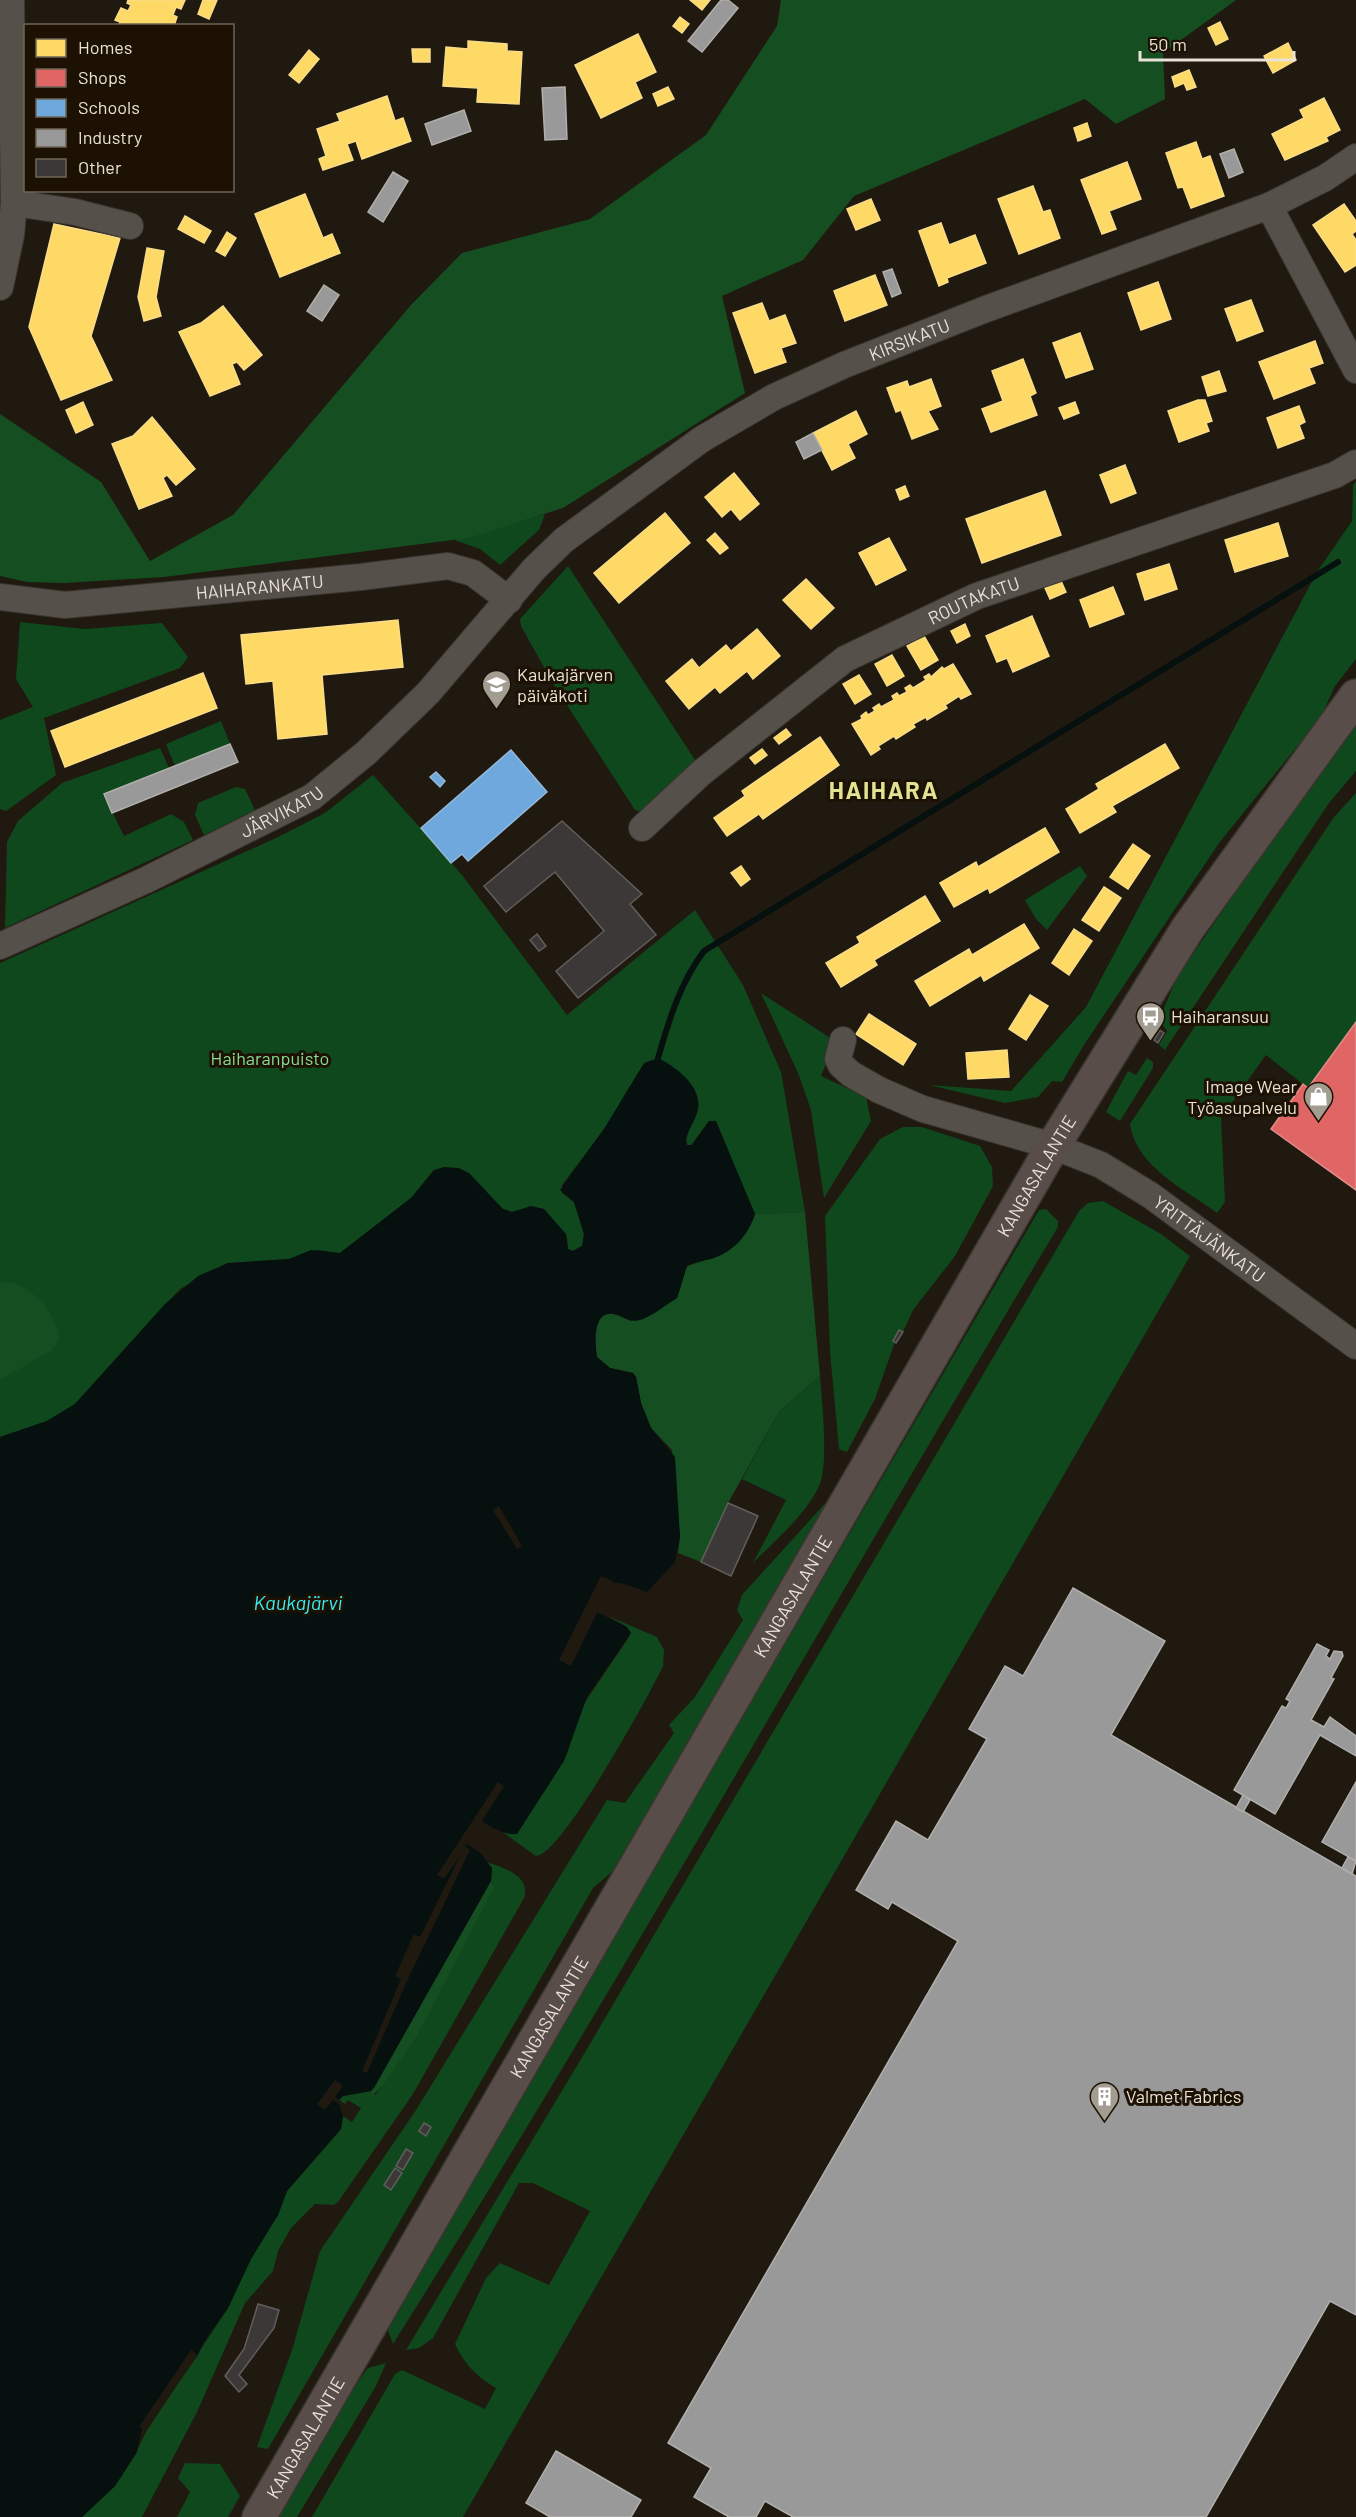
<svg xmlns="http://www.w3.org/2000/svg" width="1356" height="2517" font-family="Barlow,sans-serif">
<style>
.green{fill:#0f481c}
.forest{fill:#154f21}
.water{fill:#05100f}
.pier{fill:#1f190f}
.homes{fill:#ffd966;stroke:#f9dc88;stroke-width:1.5}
.shops{fill:#e06666;stroke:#e38b88;stroke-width:1.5}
.schools{fill:#6fa8dc;stroke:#94b9da;stroke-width:1.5}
.industry{fill:#999;stroke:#b1afac;stroke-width:1.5}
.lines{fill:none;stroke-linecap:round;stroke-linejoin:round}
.stream{stroke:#05100f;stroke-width:6}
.building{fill:#3c3837;stroke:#635e5e;stroke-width:1.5}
.minor-casing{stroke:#3a352f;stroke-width:28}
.major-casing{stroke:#3a352f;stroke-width:36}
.minor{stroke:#56504a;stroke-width:26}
.major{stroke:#584d49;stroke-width:33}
.labels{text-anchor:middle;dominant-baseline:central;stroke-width:6;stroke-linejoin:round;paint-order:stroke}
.street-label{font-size:18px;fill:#eae2d7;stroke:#1c1102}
.poi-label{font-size:18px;fill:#eae2d7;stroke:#1c1102;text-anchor:start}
.park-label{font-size:18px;fill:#87de92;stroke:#1c1102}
.water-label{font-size:20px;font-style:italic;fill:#3aecf0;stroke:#1c1102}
.district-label{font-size:24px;font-weight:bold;letter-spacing:1.5px;fill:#e2e293;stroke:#1c1102}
</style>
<rect width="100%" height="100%" fill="#1f190f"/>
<!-- green -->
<g class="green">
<polygon points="1356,481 1356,659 1335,686 1321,717 1219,843 1084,1045 1062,1082 1052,1081 1038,1097 1005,1103 929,1085 1011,1091 1086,1007 1317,572 1352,521 1353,485"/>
<polygon points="545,514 539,530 500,565 480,549 454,540"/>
<polygon points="568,566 699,766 650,814 635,810 554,685 521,626 520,619"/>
<polygon points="20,622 85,629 162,623 188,657 180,668 44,718 56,775 6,811 0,809 0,720 33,707 16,679"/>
<polygon points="221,721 230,744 175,766 166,744"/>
<polygon points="1356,723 1356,771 1329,803 1165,1050 1159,1045 1167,1031 1159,1020 1177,977 1277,832"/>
<polygon points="160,748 169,768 104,795 124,836 171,814 184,822 193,840 5,928 7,842 18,821 62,783"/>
<polygon points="373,775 462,875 567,1015 695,910 743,985 781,1072 805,1212 755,1214 709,1121 691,1145 688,1146 686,1138 604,1129 562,1185 562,1193 574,1202 584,1234 582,1246 573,1251 568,1249 567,1238 544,1209 531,1207 512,1212 503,1209 434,1170 411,1198 340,1253 318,1250 289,1259 228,1263 180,1289 75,1404 47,1421 0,1437 0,963 278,837 325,813"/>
<polygon points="236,787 245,789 255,810 204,835 195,815 198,803"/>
<path d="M1356,793V1022L1308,1088L1266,1055L1221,1118L1225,1202L1217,1213C1185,1189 1136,1167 1130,1124L1334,817Z"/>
<polygon points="1080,866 1087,876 1047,930 1036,919 1025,900"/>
<polygon points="761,993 835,1041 821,1076 866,1097 871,1121 824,1198 811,1110 798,1073"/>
<polygon points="1147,1058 1153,1062 1153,1068 1120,1121 1106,1112 1128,1071 1136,1075"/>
<polygon points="903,1127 922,1127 980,1146 992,1167 993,1186 955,1256 913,1310 903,1332 899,1330 875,1399 847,1452 839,1449 830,1352 825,1216 880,1139"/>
<path d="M1103,1201L1161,1234L1190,1256L463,2517H312L395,2374L402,2370L485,2409L496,2388C477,2377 465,2365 455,2344L486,2278L500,2263L549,2285L590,2211L533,2183H519L433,2338L419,2348L406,2350L584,2054L1079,1211L1088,1203Z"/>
<path d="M1046,1209L1058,1221V1227C835,1598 624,1978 393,2344L388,2331L392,2315L1039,1210Z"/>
<path d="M820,1376C822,1402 829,1465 819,1486C806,1515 775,1540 753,1563L786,1500L742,1479L779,1412Z"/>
<polygon points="830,1498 716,1699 614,1870 593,1888 268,2449 257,2447 293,2347 320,2251 416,2110 607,1800 625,1803 674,1733 669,1725 695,1697 743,1620 737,1610 742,1595"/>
<path d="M608,1616L657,1637L664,1650L663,1666C650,1694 561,1856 536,1856L497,1828L514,1834L567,1754L583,1705L629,1637L627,1627Z"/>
<path d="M486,1862C503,1867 531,1876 524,1898L413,2094L338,2202L334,2205L315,2204L291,2228L278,2251L273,2271L245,2303L197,2412L142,2517H82L115,2486L134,2457L146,2432L228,2308L251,2259L278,2215L287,2191L341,2129L343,2116L352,2122L361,2108L348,2100L345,2104L338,2100L343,2096L371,2091L375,2095L416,2038L493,1884L491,1881L492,1868Z"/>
<polygon points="386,2363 376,2386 297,2517 280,2517 280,2512 351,2391 368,2368"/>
<polygon points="185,2463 220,2464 240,2496 228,2517 177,2517 190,2492 178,2478"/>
</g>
<!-- forest -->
<g class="forest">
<polygon points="781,0 1236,0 1163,53 1165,99 1116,124 1085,99 854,196 803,260 722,296 745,393 563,508 468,538 164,577 64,583 27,582 0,576 0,414 101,482 150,561 233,515 411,305 462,253 590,219 706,135 777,26"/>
<path d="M805,1212L820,1376L779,1412L728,1503L701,1562L678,1553L680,1537L672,1450L651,1428L641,1403L636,1377L633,1373L610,1368L597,1357C595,1344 592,1310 613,1314C619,1315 626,1319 631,1321L649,1315L677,1298L687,1266L716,1257L752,1221L755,1214Z"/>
<path d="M7,1282C33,1286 57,1314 59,1340L52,1350L0,1380V1283Z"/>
<polygon points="491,1881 494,1887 416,2038 383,2085 373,2095 371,2091"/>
</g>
<!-- water -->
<path class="water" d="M658,1058C676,1067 702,1086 698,1109C696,1121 685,1132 686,1145H692L709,1121H716L755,1214C749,1234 734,1251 714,1258C705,1261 695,1261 687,1266L677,1298C665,1305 653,1316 640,1320C629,1323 622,1315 613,1314C592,1311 595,1345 597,1357L610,1368L633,1373L636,1377L641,1403L651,1428L675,1457L680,1537L675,1562L647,1592L621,1583H611L597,1612L627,1627L631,1633L587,1697L564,1761L517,1834C489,1835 500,1814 478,1850L492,1868L491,1881L374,2088L371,2091L343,2096L338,2101L343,2116L341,2129L287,2191L278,2215L251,2259L228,2308L203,2343L198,2355L142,2428L137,2452L115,2486L82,2517H0V1437L47,1421L75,1404L165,1304L198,1276L228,1263L289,1259L311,1250L340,1253L411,1198L434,1170L444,1167L459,1168L469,1173L503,1209L512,1212L531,1206L544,1209L566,1234L568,1249L573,1251L582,1246L584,1234L574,1202L560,1190L604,1129L644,1063Z"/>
<!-- pier -->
<g class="pier">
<polygon points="499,1506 522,1546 517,1549 493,1510"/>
<polygon points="601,1576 613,1581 598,1613 595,1612 597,1613 571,1666 559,1660"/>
<polygon points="498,1782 504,1786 482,1821 494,1829 479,1852 467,1844 465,1846 470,1850 407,1981 367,2073 362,2071 401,1979 395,1976 414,1934 420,1937 460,1856 444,1879 437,1875"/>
<polygon points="335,2080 343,2086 335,2097 341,2101 341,2106 333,2100 325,2110 317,2104"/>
<polygon points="191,2350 198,2355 145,2431 139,2427"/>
</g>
<!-- homes -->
<g class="homes">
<polygon points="128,0 185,0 181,9 176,7 173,15 177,17 174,26 118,26 120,22 115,20 121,8 128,11 131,5 127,3"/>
<polygon points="203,0 217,0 209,19 198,14"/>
<polygon points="690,0 710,0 702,10"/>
<polygon points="680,17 689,24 682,33 673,26"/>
<polygon points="1220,22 1228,39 1216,45 1208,28"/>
<polygon points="638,34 656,72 635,82 642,98 601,118 575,65"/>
<polygon points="468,41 507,44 507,51 522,52 519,104 477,102 478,88 443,86 446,47 468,49"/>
<polygon points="1288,43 1296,60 1273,73 1264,56"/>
<polygon points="412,49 430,49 430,62 413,62"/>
<polygon points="309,50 319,59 299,83 289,75"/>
<polygon points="1189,70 1196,87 1187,90 1184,83 1175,87 1172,77"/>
<polygon points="668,87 674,99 658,106 653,94"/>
<polygon points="387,96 395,121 403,118 411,141 362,159 356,141 347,144 353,160 323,170 319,159 326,156 317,129 340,121 337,114"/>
<polygon points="1324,98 1340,130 1326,137 1328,141 1285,160 1272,134 1304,118 1300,110"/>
<polygon points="1087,123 1091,136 1078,141 1074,128"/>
<polygon points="1196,142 1202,159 1210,156 1224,196 1191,208 1183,187 1178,188 1166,153"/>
<polygon points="1127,162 1141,199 1109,211 1116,229 1102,234 1081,180"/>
<polygon points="1033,186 1043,212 1050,210 1060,238 1019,254 998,199"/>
<polygon points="305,194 323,238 332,234 340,253 280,277 255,214"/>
<polygon points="871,199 880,220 856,230 847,209"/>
<polygon points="1344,204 1356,221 1356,231 1352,234 1356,240 1356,265 1345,272 1313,225"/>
<polygon points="185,216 211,231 204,243 178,229"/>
<polygon points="941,223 949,245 975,235 986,263 947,278 948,282 939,286 919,231"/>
<polygon points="54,224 120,238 91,336 112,380 61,400 29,327"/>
<polygon points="227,232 236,238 225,256 216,251"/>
<polygon points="147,248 164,251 156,297 161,316 144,321 138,297"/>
<polygon points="875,275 887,305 845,321 834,291"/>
<polygon points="1158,282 1171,319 1141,330 1128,293"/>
<polygon points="1251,300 1263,331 1237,341 1225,309"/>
<polygon points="762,303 769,321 785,315 796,343 781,348 786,362 755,373 733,313"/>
<polygon points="223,306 262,355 244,370 237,362 232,364 240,384 210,396 179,332 201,323"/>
<polygon points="1080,333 1093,369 1066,378 1053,343"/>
<polygon points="1315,341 1323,363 1309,368 1315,383 1274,399 1259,362"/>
<polygon points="1023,359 1036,393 1030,396 1037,415 991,432 982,409 1003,401 992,371"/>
<polygon points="1219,371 1226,391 1208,396 1202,377"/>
<polygon points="931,379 941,406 928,411 938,429 912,439 901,410 896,412 887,388 907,381 909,387"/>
<polygon points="1198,400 1205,400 1212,421 1206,423 1209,431 1179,442 1168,411"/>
<polygon points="83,402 93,425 76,433 66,410"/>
<polygon points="1075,402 1079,413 1064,419 1059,408"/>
<polygon points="1299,406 1305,422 1299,425 1304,438 1278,448 1267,418"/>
<polygon points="856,411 867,434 848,444 855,458 832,470 813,433"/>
<polygon points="152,417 195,469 176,485 167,475 163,478 172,496 139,509 112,444 133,436"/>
<polygon points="1125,465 1136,493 1111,503 1100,475"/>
<polygon points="734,473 759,504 740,520 731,509 722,517 705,497"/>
<polygon points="905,486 909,496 900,500 896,490"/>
<polygon points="1045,491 1061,535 982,563 966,519"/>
<polygon points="665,513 690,543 619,603 594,573"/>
<polygon points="1278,523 1288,556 1235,572 1225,540"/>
<polygon points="715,533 728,548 720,554 707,540"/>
<polygon points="889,538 906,570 876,585 859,553"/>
<polygon points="1169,564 1177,589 1145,600 1137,574"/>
<polygon points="806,579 834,608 811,629 783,600"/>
<polygon points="1061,581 1066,592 1050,599 1045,588"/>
<polygon points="1113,587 1124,614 1090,627 1080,600"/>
<polygon points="1032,616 1049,656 1013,672 1007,658 997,662 986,636"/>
<polygon points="398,620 403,667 322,675 327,734 278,739 273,681 246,684 241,635"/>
<polygon points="965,624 970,636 957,643 951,631"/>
<polygon points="757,629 780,656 753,679 747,671 720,693 715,687 689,709 666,681 692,659 699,668 726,645 731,651"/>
<polygon points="924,636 938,660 921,670 907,646"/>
<polygon points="892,655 904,676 887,686 875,664"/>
<polygon points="953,664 971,694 961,699 959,696 945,705 947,708 927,720 926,717 913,724 915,727 896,739 894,736 878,746 880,749 871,755 852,724 862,719 861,716 866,712 868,715 875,711 873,708 879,704 881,707 894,700 892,696 897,693 899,696 907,692 905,688 910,685 913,688 926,680 924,677 929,674 931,677 942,667 944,669"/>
<polygon points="203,673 217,708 65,767 51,731"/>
<polygon points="859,675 871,694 855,704 843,684"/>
<polygon points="786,729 791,735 779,744 774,738"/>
<polygon points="820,737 839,765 763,819 759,814 727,836 714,818 745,796 742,791"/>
<polygon points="1165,744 1179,768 1112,806 1116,812 1080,833 1066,809 1099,789 1096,784"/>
<polygon points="762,749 767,755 755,764 750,758"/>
<polygon points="1045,828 1059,852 990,893 988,888 954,907 940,883 976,862 978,867"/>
<polygon points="1133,844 1150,856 1128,889 1110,877"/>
<polygon points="741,866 750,879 741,886 731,873"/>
<polygon points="1104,887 1121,898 1099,931 1082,920"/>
<polygon points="925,896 940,921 874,960 877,965 841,987 826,963 860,943 857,937"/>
<polygon points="1024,924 1039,948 984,981 981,975 930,1006 915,981 969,949 972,955"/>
<polygon points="1074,929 1092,941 1069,975 1052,963"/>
<polygon points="1030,995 1048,1006 1026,1040 1009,1029"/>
<polygon points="869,1014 916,1044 903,1065 856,1034"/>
<polygon points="1007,1050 1009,1077 968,1079 966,1053"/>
</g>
<!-- shops -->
<polygon class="shops" points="1356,1022 1356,1190 1271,1129 1303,1084 1308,1088"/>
<!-- schools -->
<g class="schools">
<polygon points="511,750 547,792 468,861 462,854 451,863 421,828"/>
<polygon points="436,772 445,781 440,787 430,777"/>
</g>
<!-- industry -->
<g class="industry">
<polygon points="721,0 728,0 738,8 702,52 688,41"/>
<polygon points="565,87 567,139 545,140 542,88"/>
<polygon points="464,110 471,131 432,145 425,124"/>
<polygon points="1234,149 1243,172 1229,178 1220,154"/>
<polygon points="393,172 408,181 383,222 368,212"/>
<polygon points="892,269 901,293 892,297 883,272"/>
<polygon points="324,285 339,295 322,321 307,311"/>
<polygon points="813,433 822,450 804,459 796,442"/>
<polygon points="230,744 238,762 112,813 104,794"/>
<polygon points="1073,1588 1165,1641 1111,1735 1356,1876 1356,2315 1330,2301 1206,2517 793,2517 765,2501 756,2517 729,2517 694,2497 711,2468 668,2443 958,1941 892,1902 888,1909 856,1890 896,1821 928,1840 987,1739 969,1729 1005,1666 1023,1676"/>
<polygon points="1317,1644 1329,1650 1326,1656 1330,1659 1334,1651 1342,1652 1343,1656 1331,1678 1334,1679 1311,1720 1324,1727 1330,1717 1356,1736 1356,1756 1320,1735 1275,1814 1234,1790 1282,1706 1286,1708 1290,1701 1286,1699"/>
<polygon points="1356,1782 1356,1861 1322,1842"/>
<polygon points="1243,1795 1250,1800 1243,1812 1236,1808"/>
<polygon points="1348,1857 1356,1861 1352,1874 1342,1868"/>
<polygon points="556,2451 641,2500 631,2517 550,2517 526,2503"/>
</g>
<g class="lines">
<!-- stream -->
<path class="stream" d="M658,1058C669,1020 680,983 704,951L1338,562"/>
</g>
<!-- building -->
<g class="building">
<polygon points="562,821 642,894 630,904 656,935 578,998 556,971 604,931 555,872 506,912 484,886"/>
<polygon points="537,934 546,946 539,951 530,940"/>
<polygon points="1160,1030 1164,1033 1158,1043 1154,1040"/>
<polygon points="899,1330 903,1332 896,1343 893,1341"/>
<polygon points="728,1503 758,1516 731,1576 701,1562"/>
<polygon points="424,2123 431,2127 426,2136 419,2131"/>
<polygon points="406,2149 413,2153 403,2170 396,2166"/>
<polygon points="395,2168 402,2173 391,2190 384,2185"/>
<polygon points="258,2304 279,2310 274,2328 239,2375 247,2384 239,2392 225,2376 244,2349"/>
</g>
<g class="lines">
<defs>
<g id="minor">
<polyline points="14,203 75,212 130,226"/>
<polyline points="1269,206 1356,370"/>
<polyline points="0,287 11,235 14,203 11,0"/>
<path id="s1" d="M0,597L65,605L361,577L448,566L473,573L509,600"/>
<path id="s2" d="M642,828L701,773L845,659L977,596L1335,475L1356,463"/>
<path id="s3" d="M0,946L146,880L312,797L366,753L428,693L534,569L564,540L702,439L774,397L844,365L986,309L1269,206L1325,178L1356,157"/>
<path id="s4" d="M843,1040L838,1059L841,1065L851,1074L879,1090L923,1109L1053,1146L1101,1165L1150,1195L1356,1346"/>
</g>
<g id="major">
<path id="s5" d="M259,2517L1053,1146L1188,928L1356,696"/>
</g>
</defs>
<!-- minor casing -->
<use href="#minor" class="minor-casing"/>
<!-- major casing -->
<use href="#major" class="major-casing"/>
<!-- minor -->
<use href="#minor" class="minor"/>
<!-- major -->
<use href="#major" class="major"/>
</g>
<!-- icons -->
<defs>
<symbol id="school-pin" viewBox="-11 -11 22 30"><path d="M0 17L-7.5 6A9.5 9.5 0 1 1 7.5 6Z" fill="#a39c91" stroke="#1c1102"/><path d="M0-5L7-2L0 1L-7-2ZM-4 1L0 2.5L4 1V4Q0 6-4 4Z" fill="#fff"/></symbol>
<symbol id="bus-pin" viewBox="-11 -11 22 30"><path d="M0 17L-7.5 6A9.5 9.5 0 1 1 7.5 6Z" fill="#a39c91" stroke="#1c1102"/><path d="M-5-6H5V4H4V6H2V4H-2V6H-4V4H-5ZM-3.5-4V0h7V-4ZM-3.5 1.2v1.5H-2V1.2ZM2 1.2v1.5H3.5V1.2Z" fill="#fff"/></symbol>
<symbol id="shop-pin" viewBox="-11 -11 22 30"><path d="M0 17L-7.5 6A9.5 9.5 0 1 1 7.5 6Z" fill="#a39c91" stroke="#1c1102"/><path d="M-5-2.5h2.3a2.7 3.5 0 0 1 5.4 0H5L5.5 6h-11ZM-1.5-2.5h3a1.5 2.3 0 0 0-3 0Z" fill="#fff"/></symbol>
<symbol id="building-pin" viewBox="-11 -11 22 30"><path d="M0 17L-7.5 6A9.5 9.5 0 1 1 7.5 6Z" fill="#a39c91" stroke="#1c1102"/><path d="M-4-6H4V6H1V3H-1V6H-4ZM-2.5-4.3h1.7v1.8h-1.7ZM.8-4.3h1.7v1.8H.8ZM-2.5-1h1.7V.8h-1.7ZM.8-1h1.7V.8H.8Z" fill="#fff"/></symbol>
</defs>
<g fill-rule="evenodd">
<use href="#school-pin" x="480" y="668" width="33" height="45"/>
<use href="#bus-pin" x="1134" y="1000" width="33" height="45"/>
<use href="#shop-pin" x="1302" y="1080" width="33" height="45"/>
<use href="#building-pin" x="1088" y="2080" width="33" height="45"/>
</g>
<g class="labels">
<!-- street labels -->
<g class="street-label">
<text stroke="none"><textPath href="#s3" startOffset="1108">KIRSIKATU</textPath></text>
<text stroke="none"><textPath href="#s1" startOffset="261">HAIHARANKATU</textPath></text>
<text stroke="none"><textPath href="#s2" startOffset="406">ROUTAKATU</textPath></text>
<text stroke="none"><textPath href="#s3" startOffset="312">JÄRVIKATU</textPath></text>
<text stroke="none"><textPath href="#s5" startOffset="1550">KANGASALANTIE</textPath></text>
<text stroke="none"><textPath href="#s4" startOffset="438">YRITTÄJÄNKATU</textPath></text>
<text stroke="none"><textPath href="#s5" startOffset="1064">KANGASALANTIE</textPath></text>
<text stroke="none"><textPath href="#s5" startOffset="578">KANGASALANTIE</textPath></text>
<text stroke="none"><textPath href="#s5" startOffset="92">KANGASALANTIE</textPath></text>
</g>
<!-- poi labels -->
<g class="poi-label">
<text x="517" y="674">Kaukajärven<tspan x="517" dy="21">päiväkoti</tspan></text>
<text x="1171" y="1016">Haiharansuu</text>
<text x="1297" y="1086" text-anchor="end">Image Wear<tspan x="1297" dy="21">Työasupalvelu</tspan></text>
<text x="1126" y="2096">Valmet Fabrics</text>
</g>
<!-- park labels -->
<g class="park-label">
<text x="270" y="1058">Haiharanpuisto</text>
</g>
<!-- water labels -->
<g class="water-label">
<text x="298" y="1602">Kaukajärvi</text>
</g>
<!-- district labels -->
<g class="district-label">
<text x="884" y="789">HAIHARA</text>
</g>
</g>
<!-- legend -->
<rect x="24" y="24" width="210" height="168" fill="#1c1102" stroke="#6e6557" stroke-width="1.5"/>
<rect x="36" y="39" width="30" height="18" fill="#ffd966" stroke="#6e6557" stroke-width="1.5"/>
<text x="78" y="54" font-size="18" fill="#eae2d7">Homes</text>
<rect x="36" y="69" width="30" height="18" fill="#e06666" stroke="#6e6557" stroke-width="1.5"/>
<text x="78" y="84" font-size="18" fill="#eae2d7">Shops</text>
<rect x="36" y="99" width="30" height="18" fill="#6fa8dc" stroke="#6e6557" stroke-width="1.5"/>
<text x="78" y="114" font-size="18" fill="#eae2d7">Schools</text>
<rect x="36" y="129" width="30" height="18" fill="#999999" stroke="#6e6557" stroke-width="1.5"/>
<text x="78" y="144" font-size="18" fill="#eae2d7">Industry</text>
<rect x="36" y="159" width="30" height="18" fill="#3c3837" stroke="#6e6557" stroke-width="1.5"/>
<text x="78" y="174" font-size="18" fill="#eae2d7">Other</text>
<!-- scale -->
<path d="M1140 51v9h154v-9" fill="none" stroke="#eae2d7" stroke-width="3"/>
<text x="1149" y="51" font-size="18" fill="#eae2d7" stroke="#1c1102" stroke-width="4.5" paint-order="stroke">50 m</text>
</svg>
